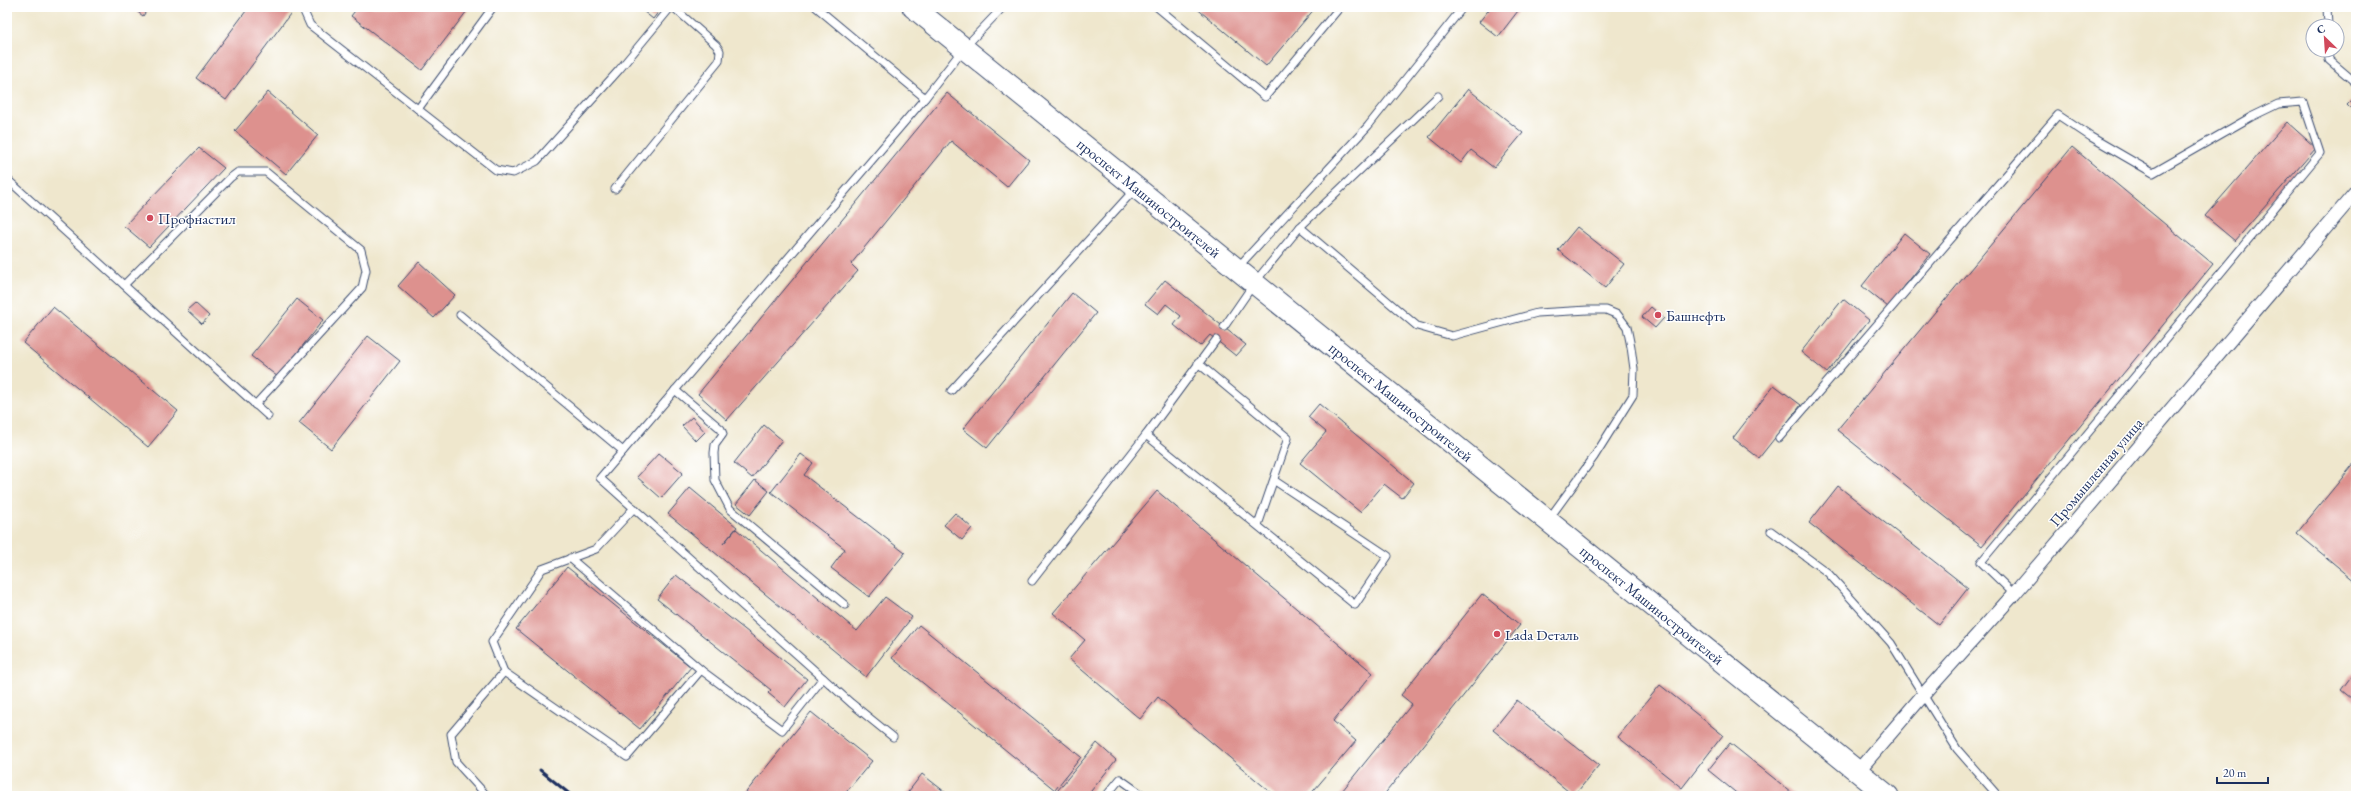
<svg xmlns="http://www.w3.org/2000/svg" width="2363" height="803" font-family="'EB Garamond',serif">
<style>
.building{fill:#dd918e}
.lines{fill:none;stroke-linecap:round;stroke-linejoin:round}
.lane-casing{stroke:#3b4b6f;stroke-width:9}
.street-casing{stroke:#3b4b6f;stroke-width:15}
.primary-casing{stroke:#3b4b6f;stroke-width:23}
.lane{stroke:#fff;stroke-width:7}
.street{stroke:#fff;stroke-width:13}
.primary{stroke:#fff;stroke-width:21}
.rail{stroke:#1b2f5e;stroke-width:3}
.poi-dot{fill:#d1495b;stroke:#fff;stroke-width:1.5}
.labels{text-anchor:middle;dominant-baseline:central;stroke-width:3;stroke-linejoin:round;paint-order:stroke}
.street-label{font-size:15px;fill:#1b2f5e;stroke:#fff}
.poi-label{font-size:15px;fill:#1b2f5e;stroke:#fff;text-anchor:start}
</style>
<rect width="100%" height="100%" fill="#fff"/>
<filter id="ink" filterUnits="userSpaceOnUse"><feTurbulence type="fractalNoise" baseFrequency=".025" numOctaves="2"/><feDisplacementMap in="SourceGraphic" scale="8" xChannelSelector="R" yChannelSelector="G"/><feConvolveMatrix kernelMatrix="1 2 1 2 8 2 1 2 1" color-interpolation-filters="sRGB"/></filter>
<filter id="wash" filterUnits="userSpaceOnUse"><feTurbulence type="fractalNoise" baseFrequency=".012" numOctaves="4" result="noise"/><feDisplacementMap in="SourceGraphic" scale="16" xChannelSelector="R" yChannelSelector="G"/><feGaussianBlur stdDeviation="0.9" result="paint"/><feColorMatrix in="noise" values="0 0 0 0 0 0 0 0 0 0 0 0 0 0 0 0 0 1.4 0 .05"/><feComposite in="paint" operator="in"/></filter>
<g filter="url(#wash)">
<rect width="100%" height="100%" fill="#efe7cd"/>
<g id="blocks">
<!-- building -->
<g class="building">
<polygon points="131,7 149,7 143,16"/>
<polygon points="249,7 290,7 293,10 226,100 196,78"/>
<polygon points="358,7 470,7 422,70 351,16"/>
<polygon points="638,7 662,7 653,19"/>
<polygon points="1195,7 1257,7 1261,11 1264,7 1316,7 1266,66"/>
<polygon points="1491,7 1521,7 1498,37 1479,22"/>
<polygon points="1468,89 1523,133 1494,168 1471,150 1461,163 1429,137"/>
<polygon points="268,92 318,135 286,174 235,131"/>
<polygon points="947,93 1029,160 1007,187 951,141 851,264 858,271 727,420 698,394"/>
<polygon points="2356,96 2356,114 2347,105"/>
<polygon points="2287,122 2316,148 2235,241 2205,216"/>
<polygon points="2072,147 2213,264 1982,546 1837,430"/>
<polygon points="199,148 224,168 149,247 124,226"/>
<polygon points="1577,227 1624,264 1605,288 1558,250"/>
<polygon points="1904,233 1930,254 1888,307 1862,286"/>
<polygon points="419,262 455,295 434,318 398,286"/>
<polygon points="1165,280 1246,345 1236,356 1210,335 1200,346 1174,325 1181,316 1166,304 1158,314 1145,304"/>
<polygon points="1072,293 1096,313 987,448 963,429"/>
<polygon points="297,299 323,320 278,377 251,356"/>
<polygon points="1843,299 1869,320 1827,373 1801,352"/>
<polygon points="195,303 209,316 202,324 187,310"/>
<polygon points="53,307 178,411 148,447 23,343"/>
<polygon points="1651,307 1664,318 1655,328 1642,317"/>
<polygon points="368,336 400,361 331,449 299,423"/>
<polygon points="1774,385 1801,405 1759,458 1733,438"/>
<polygon points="1319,404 1414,483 1402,498 1384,484 1360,512 1300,463 1326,432 1308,417"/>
<polygon points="692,417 705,432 696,441 682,426"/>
<polygon points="764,425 782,440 752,478 734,463"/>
<polygon points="659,453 683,473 661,498 637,477"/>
<polygon points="801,454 813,463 804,475 905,553 869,597 831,568 845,549 771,492"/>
<polygon points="2356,461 2356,582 2297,533"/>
<polygon points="755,480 769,491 750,515 736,504"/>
<polygon points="1838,486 1968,588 1939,625 1809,523"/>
<polygon points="690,488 737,527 723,544 736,529 857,631 885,597 912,617 866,677 668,514"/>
<polygon points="1157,491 1373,673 1333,721 1356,741 1309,796 1275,796 1158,697 1140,719 1069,659 1085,640 1053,613"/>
<polygon points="955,513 972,528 962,540 944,525"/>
<polygon points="567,567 691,667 640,729 516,629"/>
<polygon points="676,575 807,679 785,707 768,693 771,690 657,599"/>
<polygon points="1482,594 1520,625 1383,796 1338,796 1412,704 1401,695"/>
<polygon points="919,625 1081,757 1055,790 892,658"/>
<polygon points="2356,670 2356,702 2341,690"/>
<polygon points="1660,685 1723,735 1682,788 1618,737"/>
<polygon points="1517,700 1599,765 1574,796 1493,730"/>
<polygon points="811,712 872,761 843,796 743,796"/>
<polygon points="1097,743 1116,760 1087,796 1053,796"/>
<polygon points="1730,743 1796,796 1740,796 1708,770"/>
<polygon points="922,774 950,796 905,796"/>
</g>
</g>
</g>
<g filter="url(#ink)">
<use href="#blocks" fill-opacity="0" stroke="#3b4b6f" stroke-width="1"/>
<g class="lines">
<defs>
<g id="lane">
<polyline points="302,7 310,25 496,170 513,173 537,161 619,70 671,7"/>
<polyline points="816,7 925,98"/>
<polyline points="1157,7 1265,97 1340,7"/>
<polyline points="2327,7 2328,26"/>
<polyline points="2328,50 2329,60 2356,83"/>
<polyline points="418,109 493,7"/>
<polyline points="7,179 124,285 230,178 238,172 266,172 361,250 366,270 362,288 255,405"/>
<polyline points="615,189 719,61 720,51 716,45 673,7"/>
<polyline points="1300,227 1417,326 1452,336 1537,313 1588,310 1606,310 1618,315 1627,327 1631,347 1634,369 1633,395 1594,457 1548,520"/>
<polyline points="1238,267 1368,126 1463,7"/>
<polyline points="124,285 268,416"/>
<polyline points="460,315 623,451"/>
<polyline points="1224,327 1255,282 1300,227 1438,96"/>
<polyline points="1216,340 1146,435 1355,605 1388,556 1275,481"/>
<polyline points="1198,363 1288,438 1258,525"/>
<polyline points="675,390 721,429 723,434 715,445 714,453 715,480 730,509 845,605"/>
<polyline points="951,391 1135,189"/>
<polyline points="1779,438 2058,115 2091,137 2153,173 2251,117 2278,104 2303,102 2320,153 1981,562 2014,594"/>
<polyline points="1771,531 1828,573 1891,643 1957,749 1998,796"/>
<polyline points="1032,581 1146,435"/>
<polyline points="701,670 782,730 823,678"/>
<polyline points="504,672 627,757 701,670 570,558"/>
<polyline points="893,737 851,703 600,478 925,98 964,48 1003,7"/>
<polyline points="487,796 456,762 451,734 504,672 492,642 542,569 596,549 634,508"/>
<polyline points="1106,796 1120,779 1144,796"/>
</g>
<polyline id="street" points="1858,771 1924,694 2014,594 2356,192"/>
<polyline id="primary" points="913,7 1888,796"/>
</defs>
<!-- lane casing -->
<use href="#lane" class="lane-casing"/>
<!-- street casing -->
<use href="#street" class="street-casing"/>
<!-- primary casing -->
<use href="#primary" class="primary-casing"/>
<!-- lane -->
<use href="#lane" class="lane"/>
<!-- street -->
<use href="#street" class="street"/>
<!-- primary -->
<use href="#primary" class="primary"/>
<!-- rail -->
<polyline class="rail" points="540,770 572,796"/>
</g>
</g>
<!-- markers -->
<g class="poi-dot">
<circle cx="150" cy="218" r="4"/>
<circle cx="1658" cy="315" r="4"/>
<circle cx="1497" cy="634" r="4"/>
</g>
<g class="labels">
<!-- street labels -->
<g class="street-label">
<text transform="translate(1149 198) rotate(39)">проспект Машиностроителей</text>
<text transform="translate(1401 402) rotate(39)">проспект Машиностроителей</text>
<text transform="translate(2096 472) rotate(-50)">Промышленная улица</text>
<text transform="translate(1652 605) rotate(39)">проспект Машиностроителей</text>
</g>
<!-- poi labels -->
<g class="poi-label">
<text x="158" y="218">Профнастил</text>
<text x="1666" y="315">Башнефть</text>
<text x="1505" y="634">Lada Dеталь</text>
</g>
</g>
<!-- margin -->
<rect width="2363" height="803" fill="none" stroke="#fff" stroke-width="24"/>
<!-- north arrow -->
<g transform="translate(2325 38) rotate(335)"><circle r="19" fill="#ffffff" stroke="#a4acbf"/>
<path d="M0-3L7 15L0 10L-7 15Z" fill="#d1495b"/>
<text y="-6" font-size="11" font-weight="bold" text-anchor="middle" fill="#1b2f5e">С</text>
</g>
<!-- scale -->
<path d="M2217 777v6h51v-6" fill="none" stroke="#1b2f5e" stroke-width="2"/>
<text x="2223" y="777" font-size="12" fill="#1b2f5e" stroke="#ffffff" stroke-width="3" paint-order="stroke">20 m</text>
</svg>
